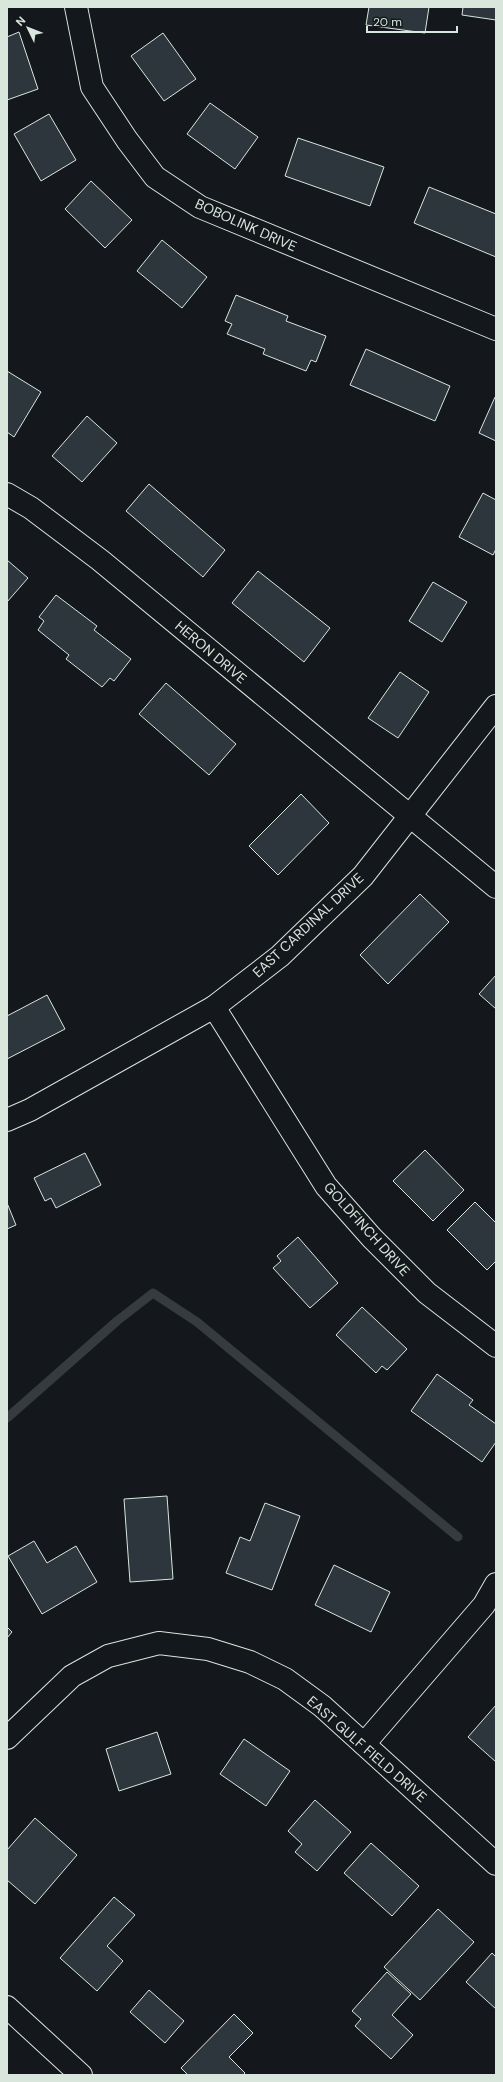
<svg xmlns="http://www.w3.org/2000/svg" width="503" height="2082" font-family="'DM Sans',sans-serif">
<style>
.lines{fill:none;stroke-linecap:round;stroke-linejoin:round}
.stream{stroke:#363b3e;stroke-width:9}
.building{fill:#2c363c;stroke:#d8e6dc}
.minor-casing{stroke:#d8e6dc;stroke-width:24}
.minor{stroke:#14181c;stroke-width:22}
.labels{text-anchor:middle;dominant-baseline:central;stroke-width:3;stroke-linejoin:round;paint-order:stroke}
.street-label{font-size:14px;fill:#d8e6dc;stroke:#14181c}
</style>
<rect width="100%" height="100%" fill="#14181c"/>
<g class="lines">
<!-- stream -->
<polyline class="stream" points="7,1418 117,1321 153,1293 197,1322 458,1537"/>
</g>
<!-- building -->
<g class="building">
<polygon points="369,7 429,7 425,33 366,25"/>
<polygon points="463,7 496,7 496,20 462,15"/>
<polygon points="19,32 38,89 7,100 7,37"/>
<polygon points="163,33 196,79 164,101 131,56"/>
<polygon points="210,103 258,137 235,169 187,134"/>
<polygon points="49,114 76,160 41,181 14,134"/>
<polygon points="298,138 384,167 370,206 285,176"/>
<polygon points="91,181 132,220 105,248 65,209"/>
<polygon points="429,187 496,214 496,257 414,223"/>
<polygon points="162,240 207,277 182,308 137,271"/>
<polygon points="236,295 288,316 286,321 326,336 316,362 311,360 306,371 263,354 265,349 227,334 232,324 225,321"/>
<polygon points="366,349 450,386 435,421 350,385"/>
<polygon points="7,371 41,392 14,437 7,432"/>
<polygon points="495,397 496,398 496,441 479,433"/>
<polygon points="87,416 117,443 82,482 52,456"/>
<polygon points="149,484 225,550 203,577 126,511"/>
<polygon points="483,493 496,500 496,549 493,555 459,537"/>
<polygon points="7,560 28,578 7,602"/>
<polygon points="258,571 330,628 304,662 232,603"/>
<polygon points="433,582 467,602 442,642 409,621"/>
<polygon points="56,595 97,626 94,630 131,659 114,681 110,678 102,687 66,659 69,655 38,630 44,621 39,617"/>
<polygon points="400,672 429,692 398,738 368,718"/>
<polygon points="166,683 236,744 209,775 139,714"/>
<polygon points="301,794 329,823 278,875 249,846"/>
<polygon points="420,894 449,922 388,984 360,955"/>
<polygon points="496,975 496,1009 479,994"/>
<polygon points="47,995 65,1029 7,1059 7,1016"/>
<polygon points="425,1150 464,1190 433,1221 393,1181"/>
<polygon points="85,1153 101,1185 56,1208 51,1198 45,1201 34,1178"/>
<polygon points="475,1202 496,1223 496,1261 487,1270 447,1230"/>
<polygon points="7,1203 16,1225 7,1229"/>
<polygon points="298,1237 338,1283 310,1308 273,1268 281,1261 277,1256"/>
<polygon points="362,1307 407,1349 387,1370 382,1366 376,1373 336,1335"/>
<polygon points="437,1374 473,1400 469,1405 496,1424 496,1442 482,1462 411,1411"/>
<polygon points="167,1496 173,1579 130,1582 124,1499"/>
<polygon points="265,1503 300,1516 272,1590 226,1573 240,1537 250,1541"/>
<polygon points="34,1541 47,1563 76,1546 97,1582 42,1614 8,1556"/>
<polygon points="334,1565 390,1592 371,1632 315,1605"/>
<polygon points="7,1627 12,1632 7,1638"/>
<polygon points="496,1705 496,1762 468,1737"/>
<polygon points="157,1732 171,1774 119,1791 106,1749"/>
<polygon points="244,1739 290,1771 266,1806 220,1774"/>
<polygon points="315,1800 351,1832 317,1871 295,1852 302,1844 288,1831"/>
<polygon points="35,1818 77,1855 35,1904 7,1880 7,1850"/>
<polygon points="371,1843 419,1886 392,1916 344,1873"/>
<polygon points="114,1897 135,1915 107,1946 123,1961 97,1991 60,1958"/>
<polygon points="438,1909 474,1942 420,2000 384,1967"/>
<polygon points="492,1953 496,1957 496,2009 466,1982"/>
<polygon points="387,1972 411,1994 392,2015 413,2035 391,2059 355,2026 361,2019 352,2011"/>
<polygon points="149,1990 184,2021 165,2043 130,2012"/>
<polygon points="234,2014 253,2033 229,2057 245,2073 243,2075 188,2075 181,2068"/>
</g>
<g class="lines">
<defs>
<g id="minor">
<polyline points="76,7 92,87 127,140 155,177 200,207 496,329"/>
<polyline points="7,494 31,508 100,560 496,887"/>
<polyline points="214,1007 326,1186 372,1238 427,1293 496,1346"/>
<polyline points="7,1120 30,1110 214,1007 280,956 363,876 496,706"/>
<polyline points="7,1738 72,1676 108,1656 159,1643 208,1649 250,1662 285,1679 322,1706 496,1864"/>
<polyline points="364,1744 484,1605 496,1584"/>
<polyline points="7,2007 81,2075"/>
</g>
</defs>
<!-- minor casing -->
<use href="#minor" class="minor-casing"/>
<!-- minor -->
<use href="#minor" class="minor"/>
</g>
<g class="labels">
<!-- street labels -->
<g class="street-label">
<text transform="translate(246 225) rotate(24)">BOBOLINK DRIVE</text>
<text transform="translate(211 652) rotate(40)">HERON DRIVE</text>
<text transform="translate(308 925) rotate(-43)">EAST CARDINAL DRIVE</text>
<text transform="translate(367 1229) rotate(48)">GOLDFINCH DRIVE</text>
<text transform="translate(367 1749) rotate(41)">EAST GULF FIELD DRIVE</text>
</g>
</g>
<!-- border -->
<rect width="503" height="2082" fill="none" stroke="#d8e6dc" stroke-width="16"/>
<!-- north arrow -->
<g transform="translate(28 28) rotate(313)" stroke="#14181c" stroke-width="3" paint-order="stroke">
<path d="M0-3L7 15L0 10L-7 15Z" fill="#d8e6dc"/>
<text y="-6" font-size="11" font-weight="bold" text-anchor="middle" fill="#d8e6dc">N</text>
</g>
<!-- scale -->
<path d="M367 26v6h90v-6" fill="none" stroke="#d8e6dc" stroke-width="2"/>
<text x="373" y="26" font-size="12" fill="#d8e6dc" stroke="#14181c" stroke-width="3" paint-order="stroke">20 m</text>
</svg>
